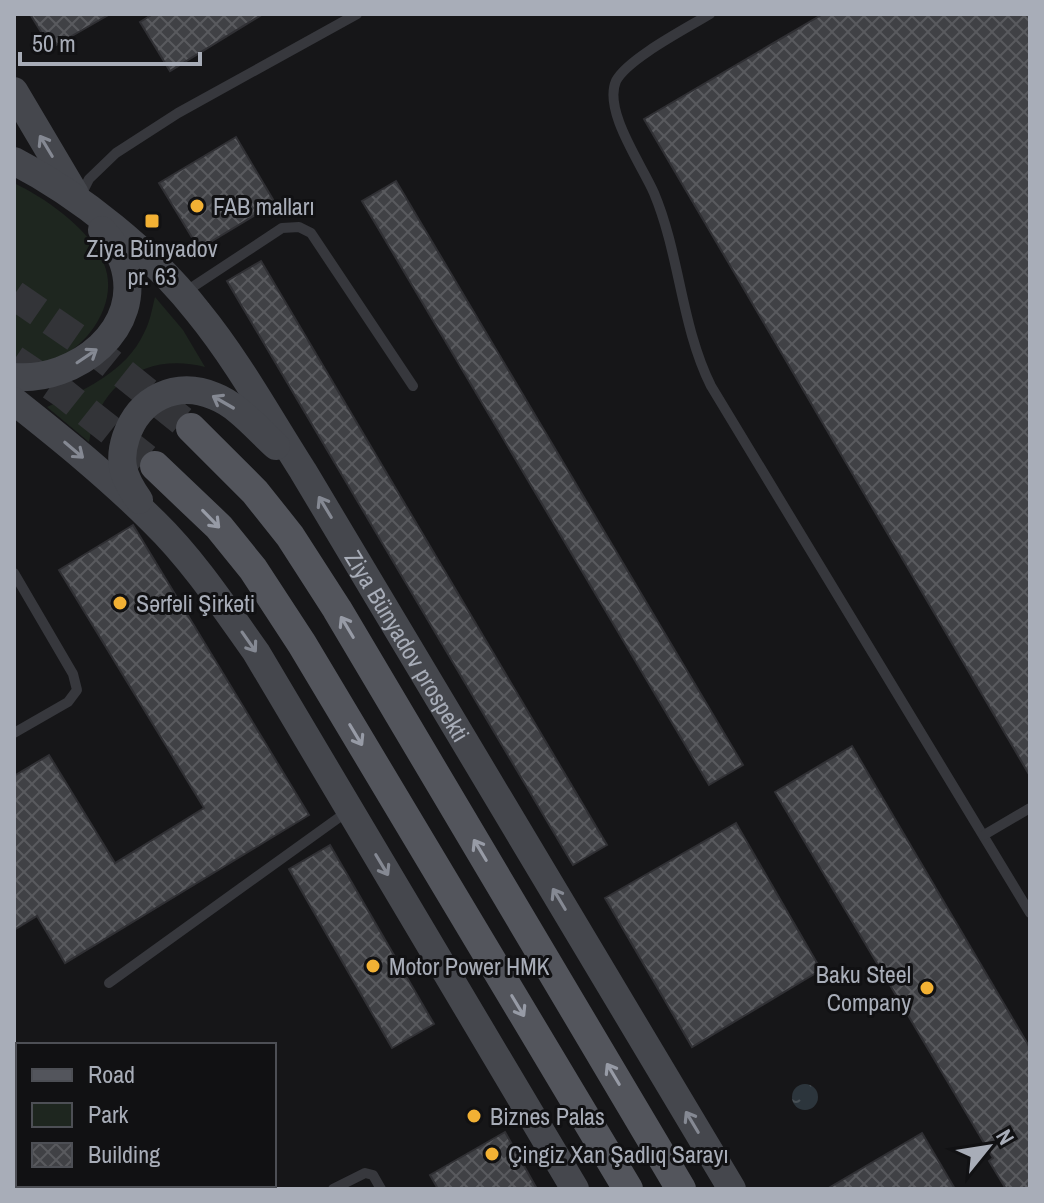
<svg xmlns="http://www.w3.org/2000/svg" width="1044" height="1203" font-family="'Archivo Narrow',sans-serif">
<style>
.green{fill:#1e261f}
.water{fill:url(#water-ripples)}
.building{fill:url(#building-cross-hatch);stroke:#303034;stroke-width:2}
.lines{fill:none;stroke-linecap:round;stroke-linejoin:round}
.primary-tunnel{stroke:#333438;stroke-width:30;stroke-dasharray:30 15;stroke-linecap:butt}
.lane{stroke:#37383d;stroke-width:10}
.secondary{stroke:#45474d;stroke-width:28}
.primary{stroke:#53555c;stroke-width:30}
.oneway{stroke:#858993}
.oneway2{stroke:#979ba6}
.poi-dot{fill:#f2b134;stroke:#111113;stroke-width:3}
.labels{text-anchor:middle;dominant-baseline:central;stroke-width:6;stroke-linejoin:round;paint-order:stroke}
.poi-label{font-size:24px;fill:#a8adb8;stroke:#111113;text-anchor:start}
.street-label{font-size:24px;fill:#a8adb8;stroke:#111113}
</style>
<defs>
<pattern id="water-ripples" width="26" height="14" patternUnits="userSpaceOnUse" patternTransform="scale(2)"><rect width="26" height="14" fill="#2c353c"/><path d="M2 4q2-2 4 0t4 0M15 11q2-2 4 0t4 0" fill="none" stroke="#485056"/></pattern>
<pattern id="building-cross-hatch" width="8" height="8" patternUnits="userSpaceOnUse" patternTransform="scale(2)"><rect width="8" height="8" fill="#404145"/><path d="M0 0l8 8M0 8l8-8" fill="none" stroke="#595a5e"/></pattern>
</defs>
<rect width="100%" height="100%" fill="#161618"/>
<!-- green -->
<g class="green">
<path d="M14,183C47,199 90,229 104,264C120,303 87,348 51,362C40,366 25,364 14,364Z"/>
<path d="M155,297L183,330L205,367C147,352 99,383 89,442L47,407C84,390 126,372 144,333C150,322 152,309 155,297Z"/>
</g>
<!-- water -->
<circle class="water" cx="805" cy="1097" r="13"/>
<!-- building -->
<g class="building">
<polygon points="30,14 110,14 51,48"/>
<polygon points="153,14 263,14 170,71 140,22"/>
<polygon points="823,14 1030,14 1030,776 644,119"/>
<polygon points="236,137 275,203 199,249 159,183"/>
<polygon points="396,181 743,765 709,785 362,201"/>
<polygon points="261,261 607,845 573,865 227,281"/>
<polygon points="133,525 309,815 65,963 37,916 14,930 14,776 49,755 115,863 204,808 59,570"/>
<polygon points="852,746 1030,1048 1030,1189 1006,1189 989,1161 993,1158 775,792"/>
<polygon points="736,823 821,970 692,1047 605,898"/>
<polygon points="330,845 434,1024 392,1048 289,869"/>
<polygon points="505,1132 537,1189 438,1189 430,1175"/>
<polygon points="922,1133 955,1189 827,1189"/>
</g>
<g class="lines">
<!-- primary-tunnel -->
<g class="primary-tunnel">
<polyline points="14,295 94,350 191,428"/>
<polyline points="14,360 63,393 155,466"/>
</g>
<!-- lane -->
<g class="lane">
<path d="M710,14C687,28 627,59 616,81C603,111 642,165 654,193C680,255 681,326 711,386L1030,913"/>
<polyline points="81,195 89,179 116,153 178,113 357,14"/>
<polyline points="185,292 282,228 299,227 311,233 413,386"/>
<polyline points="14,573 73,674 77,690 68,702 14,733"/>
<polyline points="984,835 1030,808"/>
<polyline points="109,983 348,811"/>
<polyline points="333,1189 365,1173 373,1175 381,1189"/>
</g>
<!-- secondary -->
<g class="secondary">
<polyline points="14,91 75,194"/>
<path id="s1" d="M14,161C80,195 152,253 198,312C238,361 269,418 303,471L732,1189"/>
<path d="M14,377C75,382 146,329 123,262C119,250 110,239 102,230"/>
<path d="M14,401C62,439 110,478 154,522C193,560 224,607 256,652L575,1189"/>
<path d="M139,500C132,490 125,479 123,467C121,456 123,446 126,437C139,398 177,380 214,396C238,405 257,429 276,446"/>
</g>
<!-- primary -->
<g class="primary">
<polyline points="191,428 255,492 290,536 337,609 681,1189"/>
<polyline points="155,466 219,527 253,569 302,644 628,1189"/>
</g>
</g>
<!-- one-way arrows -->
<defs><path id="oneway-shaft" d="M-6 0H5M1.5-3L5.5 0L1.5 3" fill="none" stroke-width="1.6" stroke-linecap="round" stroke-linejoin="round" transform="scale(2)"/></defs>
<g class="oneway">
<use href="#oneway-shaft" transform="translate(46 146) rotate(-121)"/>
<use href="#oneway-shaft" transform="translate(87 356) rotate(-34)"/>
<use href="#oneway-shaft" transform="translate(223 402) rotate(-150)"/>
<use href="#oneway-shaft" transform="translate(74 450) rotate(40)"/>
<use href="#oneway-shaft" transform="translate(325 507) rotate(-121)"/>
<use href="#oneway-shaft" transform="translate(249 642) rotate(55)"/>
<use href="#oneway-shaft" transform="translate(382 865) rotate(59)"/>
<use href="#oneway-shaft" transform="translate(559 899) rotate(-121)"/>
<use href="#oneway-shaft" transform="translate(692 1122) rotate(-121)"/>
</g>
<g class="oneway2">
<use href="#oneway-shaft" transform="translate(211 519) rotate(46)"/>
<use href="#oneway-shaft" transform="translate(347 627) rotate(-121)"/>
<use href="#oneway-shaft" transform="translate(356 735) rotate(59)"/>
<use href="#oneway-shaft" transform="translate(480 850) rotate(-121)"/>
<use href="#oneway-shaft" transform="translate(518 1006) rotate(59)"/>
<use href="#oneway-shaft" transform="translate(613 1074) rotate(-121)"/>
</g>
<!-- markers -->
<g class="poi-dot">
<circle cx="197" cy="206" r="8"/>
<rect x="144" y="213" width="16" height="16" rx="4"/>
<circle cx="120" cy="603" r="8"/>
<circle cx="373" cy="966" r="8"/>
<circle cx="927" cy="988" r="8"/>
<circle cx="474" cy="1116" r="8"/>
<circle cx="492" cy="1154" r="8"/>
</g>
<g class="labels">
<!-- poi labels -->
<g class="poi-label">
<text x="213" y="206">FAB malları</text>
<text x="152" y="248" text-anchor="middle">Ziya Bünyadov<tspan x="152" dy="28">pr. 63</tspan></text>
<text x="136" y="603">Sərfəli Şirkəti</text>
<text x="389" y="966">Motor Power HMK</text>
<text x="911" y="974" text-anchor="end">Baku Steel<tspan x="911" dy="28">Company</tspan></text>
<text x="490" y="1116">Biznes Palas</text>
<text x="508" y="1154">Çingiz Xan Şadlıq Sarayı</text>
</g>
<!-- street labels -->
<g class="street-label">
<text stroke="none"><textPath href="#s1" startOffset="634">Ziya Bünyadov prospekti</textPath></text>
</g>
</g>
<!-- border -->
<rect width="1044" height="1203" fill="none" stroke="#a8adb8" stroke-width="32"/>
<!-- legend -->
<rect x="16" y="1043" width="260" height="144" fill="#111113" stroke="#4d4f55" stroke-width="2"/>
<rect x="32" y="1069" width="40" height="12" fill="#53555c" stroke="#4d4f55" stroke-width="2"/>
<text x="88" y="1083" font-size="24" fill="#a8adb8">Road</text>
<rect x="32" y="1103" width="40" height="24" fill="#1e261f" stroke="#4d4f55" stroke-width="2"/>
<text x="88" y="1123" font-size="24" fill="#a8adb8">Park</text>
<rect x="32" y="1143" width="40" height="24" fill="url(#building-cross-hatch)" stroke="#4d4f55" stroke-width="2"/>
<text x="88" y="1163" font-size="24" fill="#a8adb8">Building</text>
<!-- north arrow -->
<g transform="translate(988 1147) rotate(60)" stroke="#111113" stroke-width="6" paint-order="stroke">
<path d="M0-6L14 30L0 20L-14 30Z" fill="#a8adb8"/>
<text y="-12" font-size="22" font-weight="bold" text-anchor="middle" fill="#a8adb8">N</text>
</g>
<!-- scale -->
<path d="M20 52v12h180v-12" fill="none" stroke="#a8adb8" stroke-width="4"/>
<text x="32" y="52" font-size="24" fill="#a8adb8" stroke="#111113" stroke-width="6" paint-order="stroke">50 m</text>
</svg>
